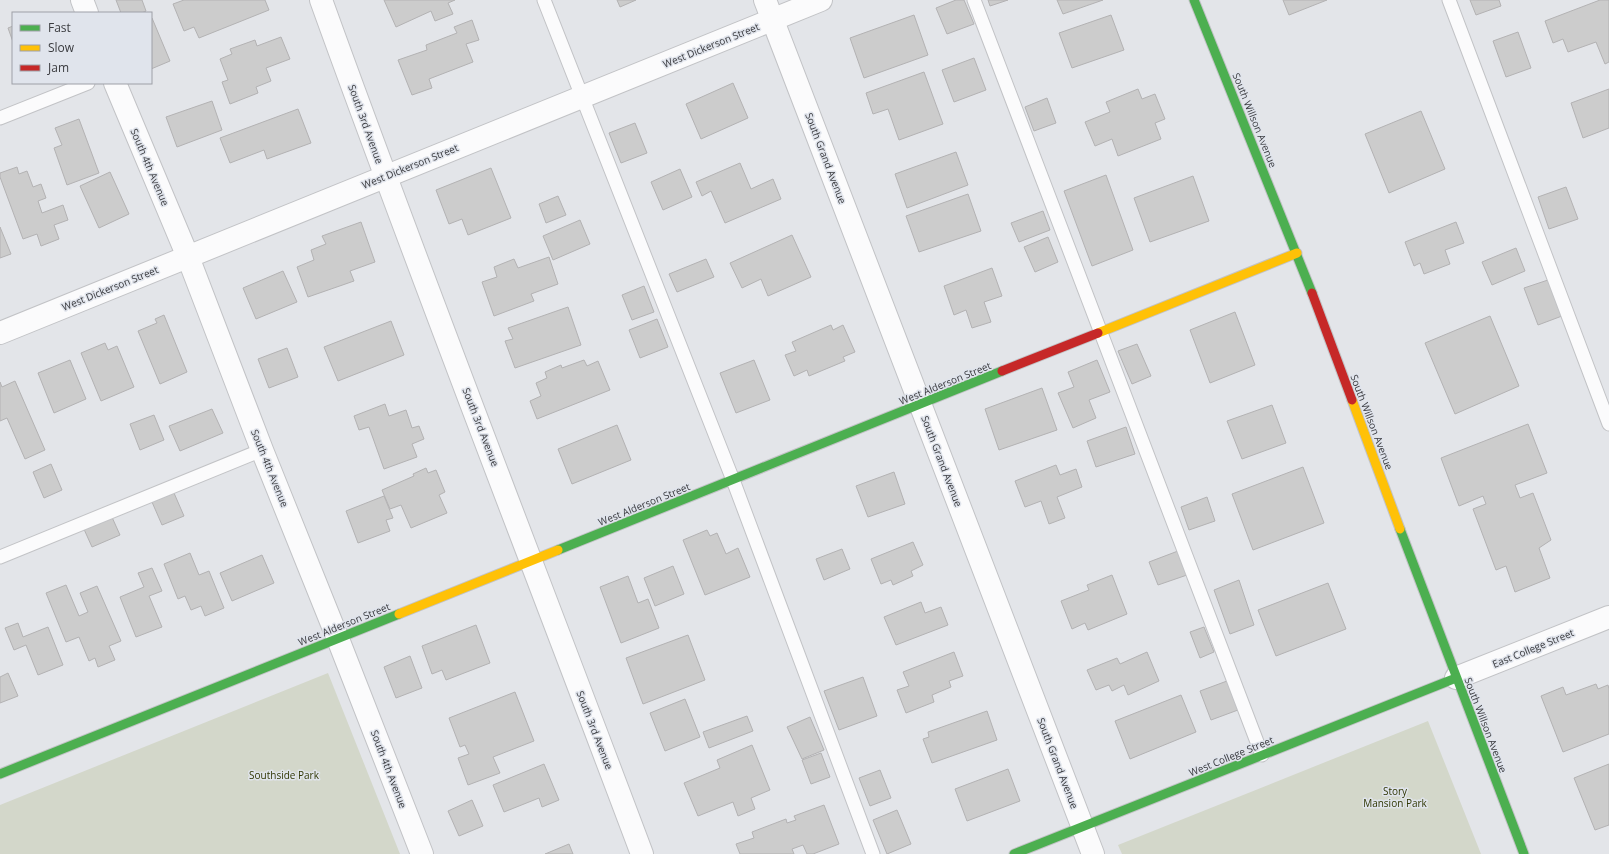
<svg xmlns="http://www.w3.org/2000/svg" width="1609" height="854" font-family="'Open Sans',sans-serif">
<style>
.green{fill:#d3d7ca}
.building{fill:#ccc;stroke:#b3b2b3}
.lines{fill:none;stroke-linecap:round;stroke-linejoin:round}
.lane-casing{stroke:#c2c3c6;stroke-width:15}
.street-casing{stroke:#c2c3c6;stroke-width:24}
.fast-casing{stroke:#c2c3c6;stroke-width:11}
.slow-casing{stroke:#c2c3c6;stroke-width:11}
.jam-casing{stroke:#c2c3c6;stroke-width:11}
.lane{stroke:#fbfbfc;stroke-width:13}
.street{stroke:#fbfbfc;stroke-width:22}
.fast{stroke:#4caf50;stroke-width:9}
.slow{stroke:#ffc107;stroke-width:9}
.jam{stroke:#c62828;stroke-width:9}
.labels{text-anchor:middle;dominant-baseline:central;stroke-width:3;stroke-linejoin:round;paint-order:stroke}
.street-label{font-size:10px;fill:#3a3b3f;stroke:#e0e4ec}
.park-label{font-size:10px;fill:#303703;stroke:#e0e4ec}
</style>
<rect width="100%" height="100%" fill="#e3e5e9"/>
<!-- green -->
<g class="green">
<polygon points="328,673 400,854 0,854 0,805"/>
<polygon points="1428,721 1481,854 1122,854 1118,845"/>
</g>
<!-- building -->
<g class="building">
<polygon points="116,0 142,0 146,11 142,13 121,13"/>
<polygon points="184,0 265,0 269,10 199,38 194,27 184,31 173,4"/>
<polygon points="384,0 455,0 448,3 453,14 435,21 431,11 396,27"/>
<polygon points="617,0 636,0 620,7"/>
<polygon points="956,0 964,0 974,24 947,34 936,8"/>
<polygon points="988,0 1008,0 990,6"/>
<polygon points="1057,0 1103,0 1063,14"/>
<polygon points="1283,0 1327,0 1289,15"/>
<polygon points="1470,0 1499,0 1501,6 1476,15"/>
<polygon points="1600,0 1609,0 1609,62 1605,64 1596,42 1568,52 1563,39 1553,43 1545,21"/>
<polygon points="914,15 928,55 864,78 850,38"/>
<polygon points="1111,15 1124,50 1072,68 1059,33"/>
<polygon points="152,18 170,61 151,69 151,19"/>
<polygon points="472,20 479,40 466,44 473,62 429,79 432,88 412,95 398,60 427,50 426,45 457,33 454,27"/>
<polygon points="13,26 13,42 8,28"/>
<polygon points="1518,32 1531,68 1506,77 1493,41"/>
<polygon points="281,37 290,59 266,68 271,81 256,87 258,93 230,104 222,82 228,80 220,59 232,54 230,49 255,40 257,46"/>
<polygon points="974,58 986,90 954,102 942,70"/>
<polygon points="924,72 943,124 899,140 888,109 873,114 866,93"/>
<polygon points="733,83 748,118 701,139 686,104"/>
<polygon points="1138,89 1142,99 1155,94 1165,119 1155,123 1161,139 1118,156 1112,139 1095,146 1085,122 1110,112 1106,102"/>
<polygon points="1609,89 1609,128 1583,138 1571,103"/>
<polygon points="1047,98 1056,123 1034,131 1025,107"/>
<polygon points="212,101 222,130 177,147 166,117"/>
<polygon points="298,109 311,143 267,159 264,150 230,163 220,138"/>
<polygon points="1421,111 1445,169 1389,193 1365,134"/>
<polygon points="79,119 99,173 67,185 54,148 62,145 55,128"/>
<polygon points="635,123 647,153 621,163 609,133"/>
<polygon points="956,152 968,185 907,208 895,174"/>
<polygon points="740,163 751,189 773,179 781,199 725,223 711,191 702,196 696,182"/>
<polygon points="17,167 19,174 27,171 33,187 41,184 46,198 38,201 42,213 63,205 68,220 54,225 59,239 41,246 37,234 23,239 0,177 0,173"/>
<polygon points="491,168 511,218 468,235 462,219 449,224 436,190"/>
<polygon points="680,169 692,197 663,210 651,182"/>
<polygon points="110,172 129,214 99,228 80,186"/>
<polygon points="1106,175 1133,250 1092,266 1064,191"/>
<polygon points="1193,176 1209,221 1150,242 1134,198"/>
<polygon points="1566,187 1578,219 1549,229 1538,197"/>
<polygon points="968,194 981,231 919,252 906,216"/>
<polygon points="558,196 566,215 546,223 539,204"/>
<polygon points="1043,211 1050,230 1019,242 1011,223"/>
<polygon points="580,220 590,244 553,260 543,236"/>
<polygon points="361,222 375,262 350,271 354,281 308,297 297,267 314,260 311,250 326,244 322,236"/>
<polygon points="1456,222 1464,243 1445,250 1450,264 1424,274 1420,263 1414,266 1405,242"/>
<polygon points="0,227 11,254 0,258"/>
<polygon points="792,235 811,277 768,296 761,279 742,288 730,263"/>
<polygon points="1048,237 1058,262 1035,272 1024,247"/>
<polygon points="1516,248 1525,271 1492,285 1482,262"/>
<polygon points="549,257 558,284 531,294 534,301 494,316 482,282 497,277 494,267 514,259 518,268"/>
<polygon points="706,259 714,277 677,292 669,274"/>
<polygon points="992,268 1002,296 984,302 991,322 972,328 966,310 954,315 944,286"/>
<polygon points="283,271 297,302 256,319 243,288"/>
<polygon points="1548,280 1562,316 1538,325 1524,288"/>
<polygon points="644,286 654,312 632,320 622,295"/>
<polygon points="568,307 581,345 515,368 505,341 513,339 508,328"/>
<polygon points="1235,312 1255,365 1210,383 1190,330"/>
<polygon points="164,315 187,372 160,384 138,331 157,323 155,319"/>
<polygon points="1490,316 1519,386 1455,414 1425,343"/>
<polygon points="657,319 668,347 640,358 629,330"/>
<polygon points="391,321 404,355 338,381 324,347"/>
<polygon points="831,325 833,330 843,325 855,352 843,357 845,361 809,376 807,370 794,376 785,355 796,351 792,342"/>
<polygon points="105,343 108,350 117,346 134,387 101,401 81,353"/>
<polygon points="1137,344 1151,376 1132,384 1118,351"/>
<polygon points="287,348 298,377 269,388 258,359"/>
<polygon points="70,360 86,399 54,413 38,373"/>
<polygon points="584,360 587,366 598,361 610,390 537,419 530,401 541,396 536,383 547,378 545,372 561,365 562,368"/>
<polygon points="754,360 770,400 736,413 720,373"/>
<polygon points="1097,360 1110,392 1089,400 1096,418 1073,428 1058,393 1074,387 1068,372"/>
<polygon points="15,381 45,450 25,459 7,418 0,421 0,382 2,387"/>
<polygon points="1042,388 1057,430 999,450 985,409"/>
<polygon points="385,404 389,416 406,410 412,428 419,426 424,439 412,444 417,457 384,469 369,427 359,430 354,416"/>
<polygon points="1272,405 1286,443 1242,459 1227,421"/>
<polygon points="212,409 223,433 180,451 169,426"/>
<polygon points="154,415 164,440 140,450 130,424"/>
<polygon points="1528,424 1547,473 1515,485 1520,498 1533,493 1551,540 1539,548 1550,578 1515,592 1506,566 1496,570 1473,509 1486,504 1483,496 1459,506 1441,458"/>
<polygon points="617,425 631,460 572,484 558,449"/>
<polygon points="1126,427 1135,454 1096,467 1087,441"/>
<polygon points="51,464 62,490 44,498 33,472"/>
<polygon points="1056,465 1060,475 1076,469 1082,487 1057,497 1065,518 1049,524 1041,501 1025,507 1015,481"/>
<polygon points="1303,467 1324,523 1253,550 1232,494"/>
<polygon points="426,468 428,473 436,470 445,492 439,495 447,513 411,528 401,505 390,509 382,490 414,476 413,474"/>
<polygon points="894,472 905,504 868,517 856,486"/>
<polygon points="174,493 184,516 162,525 152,502"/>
<polygon points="384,496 393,518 386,520 390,531 358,543 346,511"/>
<polygon points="1207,497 1215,521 1189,530 1181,507"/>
<polygon points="111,515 120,535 92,547 83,527"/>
<polygon points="707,530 710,536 717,533 726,554 738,548 750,577 705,595 683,540"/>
<polygon points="913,542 923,565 911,571 913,576 893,585 891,580 881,584 871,559"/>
<polygon points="842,549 850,569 824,580 816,559"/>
<polygon points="1178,551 1187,575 1158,585 1149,562"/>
<polygon points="190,553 199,575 209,571 224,608 205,616 201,606 191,610 185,596 178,599 164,564"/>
<polygon points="262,555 274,583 232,601 220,573"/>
<polygon points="673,566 684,594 655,606 644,578"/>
<polygon points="152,568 162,591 149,596 162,627 136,637 120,597 144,587 138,573"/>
<polygon points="1112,575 1127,614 1088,630 1085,623 1072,629 1061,601 1089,590 1087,585"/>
<polygon points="628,576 638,603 648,599 659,628 621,643 600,587"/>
<polygon points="1239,580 1254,625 1230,634 1214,590"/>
<polygon points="1328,583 1346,629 1276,656 1258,610"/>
<polygon points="66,585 79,616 88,612 80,593 97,586 121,641 109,646 115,660 98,667 95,658 89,661 79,637 66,642 46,593"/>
<polygon points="921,602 925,613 941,607 948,625 896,645 884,617"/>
<polygon points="18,623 23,637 48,627 63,665 38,675 26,645 14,650 5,628"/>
<polygon points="476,625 490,663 446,680 442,670 432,674 422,646"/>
<polygon points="1204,627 1214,652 1200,658 1190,632"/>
<polygon points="688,635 705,680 643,704 626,658"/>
<polygon points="954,652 963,676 949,681 951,687 932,695 934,702 906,713 897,690 909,686 903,672"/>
<polygon points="1147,652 1159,681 1128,695 1124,685 1112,691 1109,685 1096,690 1087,670 1117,658 1120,664"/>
<polygon points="410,656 422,688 396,698 384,667"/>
<polygon points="8,673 18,696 0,703 0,677"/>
<polygon points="863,677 877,716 839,730 824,691"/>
<polygon points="1227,681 1238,710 1211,720 1200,691"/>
<polygon points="1596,684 1598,689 1608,685 1609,689 1609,734 1563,752 1541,696 1563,687 1566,695"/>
<polygon points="515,692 534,741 493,757 500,773 468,785 458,758 469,754 465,745 460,747 449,718"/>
<polygon points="1181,695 1196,732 1130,759 1115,721"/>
<polygon points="685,699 700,737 665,751 650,713"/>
<polygon points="987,711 997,740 932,763 923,739 929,737 928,732"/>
<polygon points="747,716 753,731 709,748 703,732"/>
<polygon points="810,717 824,750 802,759 787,727"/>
<polygon points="752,745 770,790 751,798 755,809 738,816 733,802 698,816 684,783 720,768 717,760"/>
<polygon points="821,753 830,777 811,784 802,760"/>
<polygon points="544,764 559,800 542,807 539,798 504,812 493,785"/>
<polygon points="1609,764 1609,825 1595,830 1574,778"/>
<polygon points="1008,769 1020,801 967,821 955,789"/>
<polygon points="880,770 891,798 870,806 859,778"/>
<polygon points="472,800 483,826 459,836 448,811"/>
<polygon points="824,805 839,844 813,854 807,854 803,845 792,849 794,854 740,854 736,844 754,838 752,832 786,819 787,823 796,820 794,816"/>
<polygon points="897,810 911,844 887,854 873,820"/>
<polygon points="569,844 573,854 545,854"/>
</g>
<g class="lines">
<defs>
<g id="lane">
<polyline points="544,0 733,480 873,854"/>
<polyline points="974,0 1262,755"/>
<polyline points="1449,0 1609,424"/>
<polyline points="0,118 88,83"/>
<polyline points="0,557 262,450"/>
</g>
<g id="street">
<polyline points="82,0 87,13"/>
<path d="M321,0C424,286 535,569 642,854"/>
<polyline points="765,0 1093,854"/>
<polyline points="115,83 188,257 262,450 338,639 422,854"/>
<polyline points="0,333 821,0"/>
<polyline points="1456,678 1609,617"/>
</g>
<g id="fast">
<polyline points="1194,0 1312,293"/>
<polyline points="1400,529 1524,854"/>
<polyline points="558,550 1002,371"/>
<polyline points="0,774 399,614"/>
<polyline points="1014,854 1456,678"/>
</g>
<g id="slow">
<polyline points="1098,333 1297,253"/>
<polyline points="1352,400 1400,529"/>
<polyline points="399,614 558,550"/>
</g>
<g id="jam">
<polyline points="1312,293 1352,400"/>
<polyline points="1002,371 1098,333"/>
</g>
</defs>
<!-- lane casing -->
<use href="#lane" class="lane-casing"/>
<!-- street casing -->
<use href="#street" class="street-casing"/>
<!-- fast casing -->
<use href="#fast" class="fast-casing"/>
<!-- slow casing -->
<use href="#slow" class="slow-casing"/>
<!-- jam casing -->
<use href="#jam" class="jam-casing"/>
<!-- lane -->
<use href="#lane" class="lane"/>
<!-- street -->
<use href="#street" class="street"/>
<!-- fast -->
<use href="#fast" class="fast"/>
<!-- slow -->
<use href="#slow" class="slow"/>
<!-- jam -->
<use href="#jam" class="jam"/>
</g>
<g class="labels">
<!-- street labels -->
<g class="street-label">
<text transform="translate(711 45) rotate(-22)">West Dickerson Street</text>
<text transform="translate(1255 120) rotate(68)">South Willson Avenue</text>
<text transform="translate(366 124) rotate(70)">South 3rd Avenue</text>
<text transform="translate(826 158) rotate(69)">South Grand Avenue</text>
<text transform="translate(410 166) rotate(-22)">West Dickerson Street</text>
<text transform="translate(150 167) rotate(67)">South 4th Avenue</text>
<text transform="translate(110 288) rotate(-22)">West Dickerson Street</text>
<text transform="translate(945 383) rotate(-22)">West Alderson Street</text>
<text transform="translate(1372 422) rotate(69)">South Willson Avenue</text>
<text transform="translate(481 427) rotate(69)">South 3rd Avenue</text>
<text transform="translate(942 461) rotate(69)">South Grand Avenue</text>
<text transform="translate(270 468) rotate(68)">South 4th Avenue</text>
<text transform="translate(644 504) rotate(-22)">West Alderson Street</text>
<text transform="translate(344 624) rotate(-22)">West Alderson Street</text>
<text transform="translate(1533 648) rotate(-22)">East College Street</text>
<text transform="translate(1486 725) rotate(69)">South Willson Avenue</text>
<text transform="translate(595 730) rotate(69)">South 3rd Avenue</text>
<text transform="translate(1231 756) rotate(-22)">West College Street</text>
<text transform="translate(1058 763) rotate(69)">South Grand Avenue</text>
<text transform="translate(389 769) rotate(69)">South 4th Avenue</text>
</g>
<!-- park labels -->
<g class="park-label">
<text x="284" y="775">Southside Park</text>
<text x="1395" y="791">Story<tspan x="1395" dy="12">Mansion Park</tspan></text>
</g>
</g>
<!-- legend -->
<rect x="12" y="12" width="140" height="72" fill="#e0e4ec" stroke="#9ea0a7"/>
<rect x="20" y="25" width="20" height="6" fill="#4caf50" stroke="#9ea0a7"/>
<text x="48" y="32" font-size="12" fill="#3a3b3f">Fast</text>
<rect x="20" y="45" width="20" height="6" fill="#ffc107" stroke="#9ea0a7"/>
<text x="48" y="52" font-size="12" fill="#3a3b3f">Slow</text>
<rect x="20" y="65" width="20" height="6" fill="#c62828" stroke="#9ea0a7"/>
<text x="48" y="72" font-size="12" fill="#3a3b3f">Jam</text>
</svg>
